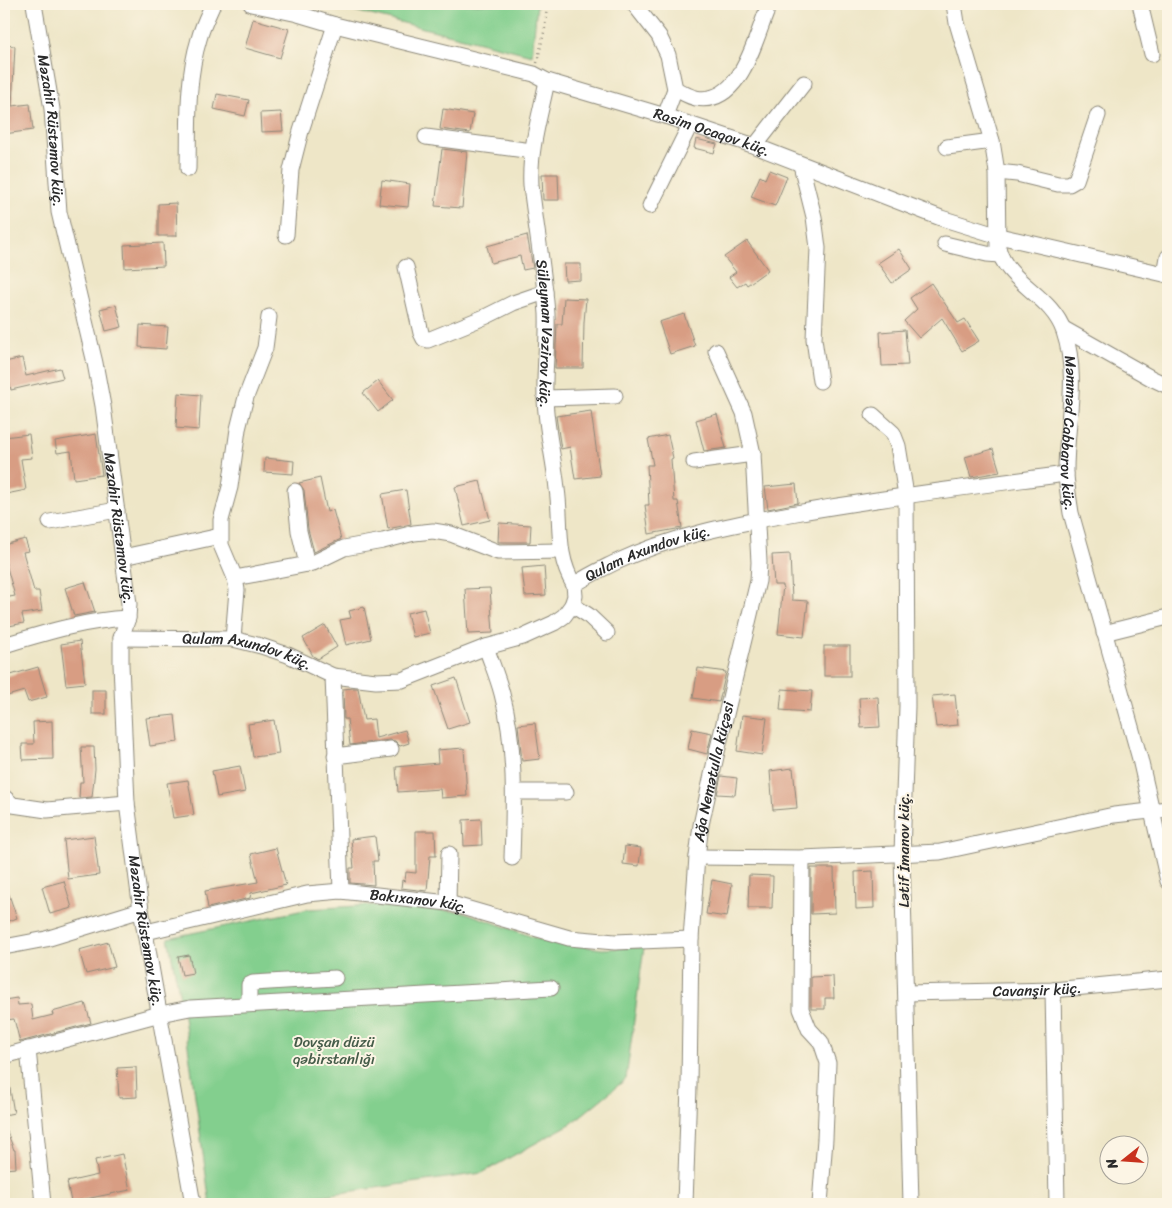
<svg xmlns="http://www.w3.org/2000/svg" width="1172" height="1208" font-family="Sriracha,sans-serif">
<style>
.green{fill:#83cf8e;stroke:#577d5c}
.building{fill:#d89d83}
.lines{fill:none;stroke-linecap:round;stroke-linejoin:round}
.minor-casing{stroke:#8c8879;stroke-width:17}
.path{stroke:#8c8879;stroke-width:2.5;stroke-dasharray:1 4;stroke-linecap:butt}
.minor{stroke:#fff;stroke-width:15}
.labels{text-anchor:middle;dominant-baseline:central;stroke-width:4;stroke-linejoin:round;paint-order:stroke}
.street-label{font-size:15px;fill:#2b2b2b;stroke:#fcf5e5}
.park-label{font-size:15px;fill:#455c49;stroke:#fcf5e5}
</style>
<rect width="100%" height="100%" fill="#fcf5e5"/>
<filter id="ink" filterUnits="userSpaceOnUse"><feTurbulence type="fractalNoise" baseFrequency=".02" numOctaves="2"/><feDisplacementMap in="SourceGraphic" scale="10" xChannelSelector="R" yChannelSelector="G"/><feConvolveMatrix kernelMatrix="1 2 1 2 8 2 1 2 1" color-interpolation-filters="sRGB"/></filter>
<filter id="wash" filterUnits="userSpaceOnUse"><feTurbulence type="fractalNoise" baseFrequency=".0096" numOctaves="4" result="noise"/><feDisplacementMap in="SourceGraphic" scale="20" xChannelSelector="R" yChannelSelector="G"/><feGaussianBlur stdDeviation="1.12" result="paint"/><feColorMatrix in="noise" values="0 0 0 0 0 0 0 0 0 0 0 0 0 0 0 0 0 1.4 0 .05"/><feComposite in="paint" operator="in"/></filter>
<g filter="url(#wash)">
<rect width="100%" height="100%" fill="#eee6c7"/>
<!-- green -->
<g class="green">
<polygon points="327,4 537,4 532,55"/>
<polygon points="373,905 464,912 541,940 602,949 644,947 626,1079 572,1123 482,1173 261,1204 210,1204 184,1017 168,938 309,909"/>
</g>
<g id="blocks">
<!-- building -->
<g class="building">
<polygon points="253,19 289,29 280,58 245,48"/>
<polygon points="4,45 15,46 12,106 30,104 33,130 4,134 4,107 9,106 4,106"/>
<polygon points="217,94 249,100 245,116 214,109"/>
<polygon points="443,109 473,114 470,133 440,129"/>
<polygon points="281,112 283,131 261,132 260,113"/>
<polygon points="696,139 717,144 714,153 694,148"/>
<polygon points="442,149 467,152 462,208 435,206"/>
<polygon points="769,170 787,177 775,206 751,197 760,176 765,179"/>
<polygon points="542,174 558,174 559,200 543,200"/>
<polygon points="382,180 410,184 408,207 379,204"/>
<polygon points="176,203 177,236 158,236 158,204"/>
<polygon points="527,235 533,268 523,270 520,256 491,263 487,246"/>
<polygon points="747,241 768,270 747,285 745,282 737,287 729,277 736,272 724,257"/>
<polygon points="163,243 164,266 125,268 124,245"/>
<polygon points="899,249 912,269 892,283 878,263"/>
<polygon points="564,264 581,264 581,280 565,281"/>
<polygon points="931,283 958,323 965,319 979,341 962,351 942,318 919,338 904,321 917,309 910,298"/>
<polygon points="564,298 586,299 584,322 583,368 555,368 557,324 562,324"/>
<polygon points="116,305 122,327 106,331 100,309"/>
<polygon points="684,314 695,346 670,354 659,322"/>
<polygon points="140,325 168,327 166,349 139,347"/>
<polygon points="905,330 908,365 882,366 880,332"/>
<polygon points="22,358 26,376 60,368 63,378 11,390 5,362"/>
<polygon points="378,381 393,400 378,412 363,393"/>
<polygon points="178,393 201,395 199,430 176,428"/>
<polygon points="591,411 600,476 575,479 570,447 561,449 556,416"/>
<polygon points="717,414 726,448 704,451 696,420"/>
<polygon points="29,434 32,458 21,459 26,490 6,494 4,481 4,464 5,464 4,437"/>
<polygon points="96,434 102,475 74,479 71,451 57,453 55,441"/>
<polygon points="668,435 673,458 671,459 674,501 678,501 682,528 649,534 645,505 649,505 647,465 653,465 648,439"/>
<polygon points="993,449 1000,472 971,477 965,457"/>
<polygon points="265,458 294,461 293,474 264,472"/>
<polygon points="320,478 327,512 333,510 341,539 314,552 308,529 304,490 299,483"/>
<polygon points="480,481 490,520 464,526 455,487"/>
<polygon points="796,484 798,503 768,509 765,487"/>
<polygon points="406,490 411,524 388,529 382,494"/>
<polygon points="499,523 531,525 530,542 498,542"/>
<polygon points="25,539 29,551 23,552 34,591 39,591 42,611 22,614 24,623 4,627 4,598 15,596 4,557 4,545"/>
<polygon points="790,554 792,600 808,601 804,637 778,634 783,585 774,585 772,555"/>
<polygon points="544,566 546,595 525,596 522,568"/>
<polygon points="85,582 95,612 74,616 65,588"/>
<polygon points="490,588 493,633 468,634 465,589"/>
<polygon points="364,607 371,639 346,645 340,620 351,618 349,611"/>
<polygon points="424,609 430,633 413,637 407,613"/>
<polygon points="325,625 337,647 318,659 313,656 303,638"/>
<polygon points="80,641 85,683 66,685 61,644"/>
<rect x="824" y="646" width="26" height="30"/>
<polygon points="38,667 47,697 28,702 24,691 4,697 4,677"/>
<polygon points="698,668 726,672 719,702 693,698"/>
<polygon points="456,678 470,722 448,729 433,686"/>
<polygon points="353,688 358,688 364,720 374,719 376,738 405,730 409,743 400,746 395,741 390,740 350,745 347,719 344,719 343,689"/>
<polygon points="782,689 812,691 810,712 780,710"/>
<rect x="92" y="690" width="14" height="24"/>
<polygon points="955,694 958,725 936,727 932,696"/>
<polygon points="878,697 880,727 861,728 859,698"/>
<polygon points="175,715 178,742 150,746 146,718"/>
<polygon points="742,715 767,718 762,755 737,751"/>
<polygon points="274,720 279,754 253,757 248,724"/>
<polygon points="52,721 53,759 23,760 22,744 34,744 33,722"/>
<polygon points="535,723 540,759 522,761 518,725"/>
<polygon points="692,729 712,733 707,754 688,749"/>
<polygon points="81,747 94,747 95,769 92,797 79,798 80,782 83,782"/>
<polygon points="464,748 467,796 441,798 440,789 398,792 396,767 438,763 437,750"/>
<polygon points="240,766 245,792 217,797 212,771"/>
<polygon points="793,768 797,808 773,810 770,771"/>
<polygon points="721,776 737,778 735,795 717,794"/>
<polygon points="188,780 194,815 173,818 167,783"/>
<polygon points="481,819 482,845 464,846 463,820"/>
<polygon points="416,831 435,831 436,856 430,856 427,891 401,888 402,880 405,881 406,872 416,873"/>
<polygon points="94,836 99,875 68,879 64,840"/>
<polygon points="375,836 378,861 373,861 374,885 350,883 350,868 354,868 351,839"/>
<polygon points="625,846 641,848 639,866 623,864"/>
<polygon points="276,848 286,885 251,893 250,898 208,908 205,891 258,882 251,854"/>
<polygon points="811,868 834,868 835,913 811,914"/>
<polygon points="873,871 874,908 856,909 855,872"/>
<polygon points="749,875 773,876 772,908 748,908"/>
<polygon points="712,880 732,884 727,917 706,914"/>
<polygon points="64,881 72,908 50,914 42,887"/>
<polygon points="4,886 6,886 17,918 4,923"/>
<polygon points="108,942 115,967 86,974 79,950"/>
<polygon points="189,955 193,973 182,975 178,957"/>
<polygon points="833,976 834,998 825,998 825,1009 811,1009 811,977"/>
<polygon points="17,998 18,1005 31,1004 33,1020 53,1015 52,1012 85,1003 91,1023 20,1042 14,1019 6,1020 4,1000"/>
<polygon points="136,1067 137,1097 119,1098 117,1068"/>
<polygon points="9,1083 14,1113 4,1115 4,1084"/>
<polygon points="4,1126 5,1126 14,1150 15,1150 16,1168 4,1169"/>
<polygon points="122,1154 130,1190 71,1202 67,1182 98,1175 95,1160"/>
</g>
</g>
</g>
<g filter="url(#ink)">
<use href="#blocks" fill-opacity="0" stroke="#8c8879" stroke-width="1"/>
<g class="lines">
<defs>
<g id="minor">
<path id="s1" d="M34,4L52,109L59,212L95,363L103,406L129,604L128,618L121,638V664L127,803L141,910L193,1204"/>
<path id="s2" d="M251,4L298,14L335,25L534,74L547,81L665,116L755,146L941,218L999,236L1168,275"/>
<polyline points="634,4 659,36 668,55 675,89 665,116"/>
<path id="s3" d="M954,4L957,23L992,141L997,172L998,247C1005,282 1052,295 1064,332C1080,379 1065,427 1066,475C1067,488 1069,500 1071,513L1140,759L1168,881"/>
<polyline points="1140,4 1152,54"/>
<path id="s4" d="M547,81C540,116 529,150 531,185C536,228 544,271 547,314C548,342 544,370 545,398C546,429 554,458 557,489C562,523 555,554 574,585"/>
<path d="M675,89C682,92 689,97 696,98C739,106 754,43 766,13"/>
<polyline points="426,137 532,151"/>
<polyline points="755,146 804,83"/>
<polyline points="947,147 992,141"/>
<polyline points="801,165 814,217 818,248 814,339 820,381"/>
<path d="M188,169C189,127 186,81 199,39C202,27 208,15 213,4"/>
<polyline points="997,172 1017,174 1058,184 1069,184 1076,180 1098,115"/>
<polyline points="650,206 690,125"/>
<polyline points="286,235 291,170 301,131 335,25"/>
<polyline points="945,244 987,254 1000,255"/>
<polyline points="406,267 421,333 424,339 428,340 487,316 513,303 545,292"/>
<polyline points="1165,274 1168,257"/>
<polyline points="1064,329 1151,378 1168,386"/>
<polyline points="545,398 615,396"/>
<polyline points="873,415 893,433 898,446 906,495 907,706 902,854 911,1204"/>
<polyline points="694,462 753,454"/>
<polyline points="295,491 299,531 307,564"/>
<polyline points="50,522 117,510"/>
<polyline points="123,557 220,536"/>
<polyline points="235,578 313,563 344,548 383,541 414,533 433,531 451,534 498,552 561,551"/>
<polyline points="572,605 588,615 607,633"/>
<polyline points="1104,633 1168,617"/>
<path id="s5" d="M121,638L233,639L261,646L288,655L333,676L376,681L402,680L486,647L523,637L554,623L564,616L572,605L575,596L574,585C587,576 600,570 614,563C671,536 734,524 796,513C886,497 976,486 1066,474"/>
<polyline points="233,639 237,590 235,578 221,545 221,520 230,487 238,429 246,397 265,348 269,317"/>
<path d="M4,645C44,633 86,620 128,618"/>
<path d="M486,647C491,662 498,678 502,694C516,745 514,805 512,858"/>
<polyline points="333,676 341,891"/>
<polyline points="335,756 391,749"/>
<polyline points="514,792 566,792"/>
<polyline points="4,797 13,805 47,810 127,803"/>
<polyline points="697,857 802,858 940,852 1114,815 1168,809"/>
<polyline points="802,858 801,1009 809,1029 821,1042 828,1063 825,1139 820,1204"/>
<polyline points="448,903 449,854"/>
<path id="s6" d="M146,932L307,894L341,891L448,903L569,938L615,942L691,939"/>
<polyline points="4,947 46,939 141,910"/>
<polyline points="1053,990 1057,1204"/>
<path id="s7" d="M906,993L1053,990L1168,979"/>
<polyline points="249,1004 249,985 253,983 335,978"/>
<polyline points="28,1049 43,1204"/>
<polyline points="4,1056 160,1014 190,1008 551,988"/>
<path id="s8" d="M685,1204L689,1086L691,939L697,857L701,825L717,752L751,610L758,581L759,562L753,454L744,413L716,351"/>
</g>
</defs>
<!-- minor casing -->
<use href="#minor" class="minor-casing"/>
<!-- path -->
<polyline class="path" points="537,63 545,28 547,4"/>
<!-- minor -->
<use href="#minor" class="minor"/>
</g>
</g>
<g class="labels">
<!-- street labels -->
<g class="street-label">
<text stroke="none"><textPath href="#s1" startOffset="128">Məzahir Rüstəmov küç.</textPath></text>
<text stroke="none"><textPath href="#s2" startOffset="479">Rasim Ocaqov küç.</textPath></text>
<text stroke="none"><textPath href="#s4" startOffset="255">Süleyman Vəzirov küç.</textPath></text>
<text stroke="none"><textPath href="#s3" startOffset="460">Məmməd Cabbarov küç.</textPath></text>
<text stroke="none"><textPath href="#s1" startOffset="532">Məzahir Rüstəmov küç.</textPath></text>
<text stroke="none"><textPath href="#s5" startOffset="578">Qulam Axundov küç.</textPath></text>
<text stroke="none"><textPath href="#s5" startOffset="128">Qulam Axundov küç.</textPath></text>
<text stroke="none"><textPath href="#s8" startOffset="434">Ağa Nemətulla küçəsi</textPath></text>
<text transform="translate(904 850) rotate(-90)">Lətif İmanov küç.</text>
<text stroke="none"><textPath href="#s6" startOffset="278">Bakıxanov küç.</textPath></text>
<text stroke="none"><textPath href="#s1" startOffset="938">Məzahir Rüstəmov küç.</textPath></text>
<text stroke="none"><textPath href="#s7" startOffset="131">Cavanşir küç.</textPath></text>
</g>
<!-- park labels -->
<g class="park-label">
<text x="334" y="1042">Dovşan düzü<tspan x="334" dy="17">qəbirstanlığı</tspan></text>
</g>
</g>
<!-- margin -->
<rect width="1172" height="1208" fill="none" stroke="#fcf5e5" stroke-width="20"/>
<!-- north arrow -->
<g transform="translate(1124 1160) rotate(253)"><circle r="24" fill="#fcf5e5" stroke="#a8a49b"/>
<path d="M0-4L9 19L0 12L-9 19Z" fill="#c8321e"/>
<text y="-8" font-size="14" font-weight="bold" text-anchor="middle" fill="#2b2b2b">N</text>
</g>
</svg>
